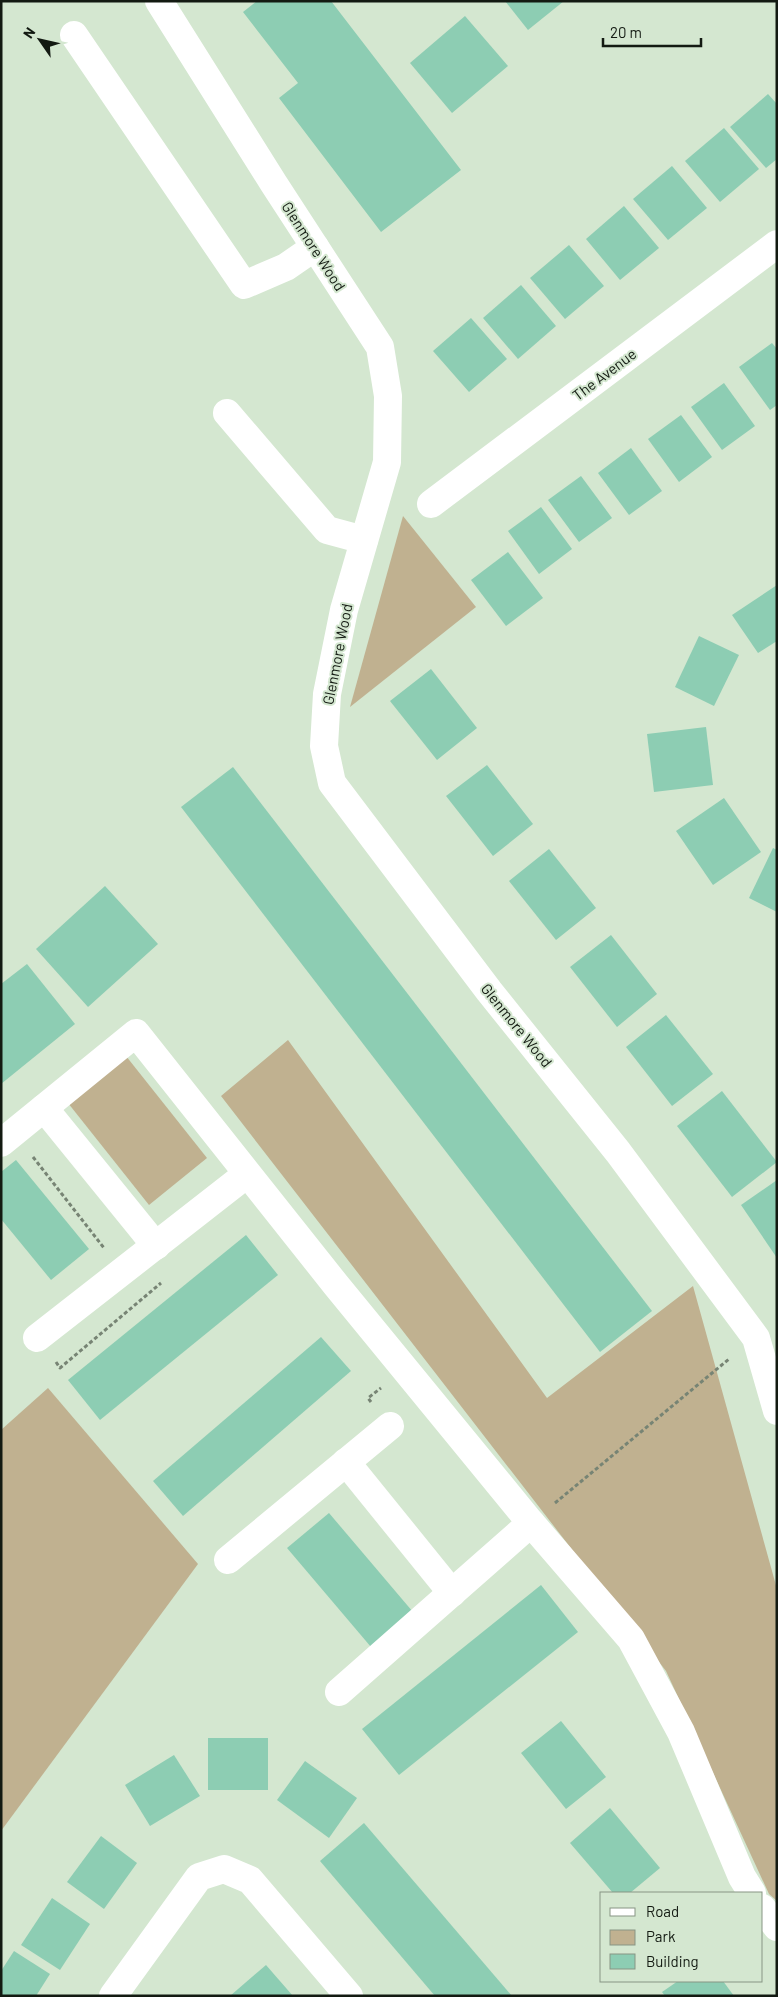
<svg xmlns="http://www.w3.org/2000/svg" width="778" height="1997" font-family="Barlow,sans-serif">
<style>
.green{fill:#c0b190}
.building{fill:#8dcdb3}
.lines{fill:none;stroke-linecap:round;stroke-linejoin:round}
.path{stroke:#778474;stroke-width:3;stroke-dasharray:4 2.5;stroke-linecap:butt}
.minor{stroke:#fff;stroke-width:28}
.labels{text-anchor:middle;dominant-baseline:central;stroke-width:4;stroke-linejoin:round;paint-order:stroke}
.street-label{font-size:15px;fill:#131a12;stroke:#d4e7d0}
</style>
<rect width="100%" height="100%" fill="#d4e7d0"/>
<!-- green -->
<g class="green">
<polygon points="403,516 476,607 350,707"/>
<polygon points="288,1040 547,1398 693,1286 777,1589 777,1901 769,1894 666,1671 221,1096"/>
<polygon points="126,1056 207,1158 149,1205 68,1103"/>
<polygon points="48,1388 198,1564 1,1831 1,1430"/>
</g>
<!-- building -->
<g class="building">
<polygon points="257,1 331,1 461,170 381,232 279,98 298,83 243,12"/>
<polygon points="505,1 564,1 528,30"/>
<polygon points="465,16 508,66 452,113 410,63"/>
<polygon points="768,94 777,104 777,159 766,168 730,127"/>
<polygon points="724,128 759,169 720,202 685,161"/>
<polygon points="672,166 707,208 668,240 633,199"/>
<polygon points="624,206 659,248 620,280 586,239"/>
<polygon points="569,245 604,286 565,319 530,278"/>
<polygon points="521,285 556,326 518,359 483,318"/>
<polygon points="471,318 507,359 469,392 433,351"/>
<polygon points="772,343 777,349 777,405 770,410 739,367"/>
<polygon points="724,383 755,426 722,450 691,407"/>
<polygon points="681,415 712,457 679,482 648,439"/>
<polygon points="631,448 662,491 629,515 598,473"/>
<polygon points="581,476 612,518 579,542 548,500"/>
<polygon points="541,507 572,549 539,574 508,531"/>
<polygon points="508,552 543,598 506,626 471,580"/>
<polygon points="777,585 777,641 758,653 732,615"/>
<polygon points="699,636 739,655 714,706 675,687"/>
<polygon points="431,669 477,728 437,760 390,701"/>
<polygon points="706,727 713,785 654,792 647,734"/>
<polygon points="487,765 533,824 493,856 446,796"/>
<polygon points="233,767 652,1311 600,1352 181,807"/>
<polygon points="724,798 761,852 713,885 676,831"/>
<polygon points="773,848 777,850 777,912 749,898"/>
<polygon points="549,849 596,908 556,940 509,881"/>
<polygon points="105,886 158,944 88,1007 36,949"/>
<polygon points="611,935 657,994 617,1027 570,967"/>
<polygon points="27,964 75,1024 1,1084 1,984"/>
<polygon points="666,1015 713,1074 672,1106 626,1047"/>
<polygon points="722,1091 777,1162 732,1197 677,1126"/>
<polygon points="16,1160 89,1249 51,1280 1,1219 1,1172"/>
<polygon points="777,1180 777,1258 741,1205"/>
<polygon points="246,1235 278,1275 100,1420 68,1380"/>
<polygon points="321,1337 351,1371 183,1516 153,1481"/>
<polygon points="329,1513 413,1612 371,1647 287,1548"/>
<polygon points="541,1585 578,1632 399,1775 362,1729"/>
<polygon points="561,1721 606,1777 566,1809 521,1753"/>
<rect x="208" y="1738" width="60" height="52"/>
<polygon points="174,1755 200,1796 150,1826 125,1785"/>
<polygon points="305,1761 357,1798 329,1838 277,1800"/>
<polygon points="610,1808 660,1868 630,1893 613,1893 570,1843"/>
<polygon points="364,1823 512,1996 435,1996 320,1861"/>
<polygon points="101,1836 137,1863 104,1909 67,1882"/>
<polygon points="52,1898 90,1924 60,1970 21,1945"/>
<polygon points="14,1951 50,1974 36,1996 1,1996 1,1971"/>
<polygon points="266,1965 293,1996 230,1996"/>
<polygon points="678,1981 723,1981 734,1996 665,1996 662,1992"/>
</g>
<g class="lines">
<!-- path -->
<g class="path">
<polyline points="33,1157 104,1248"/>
<polyline points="56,1362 60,1368 161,1283"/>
<polyline points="371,1402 368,1398 381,1388"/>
<polyline points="555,1503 729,1359"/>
</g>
<!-- minor -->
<g class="minor">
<polyline points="159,1 274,184 380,347 388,396 387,462 344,610 327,694 324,746 332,783 489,991 618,1152 756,1338 777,1411"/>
<polyline points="74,35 244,285 286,267 315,247"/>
<polyline points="227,413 327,530 364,540"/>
<polyline points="431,504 777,244"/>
<polyline points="44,1108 156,1246"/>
<polyline points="1,1143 136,1033 336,1285 531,1523 631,1639 681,1732 742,1877 752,1893"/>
<polyline points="37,1338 247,1174"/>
<polyline points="346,1462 452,1593"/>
<polyline points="228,1560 390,1426"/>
<polyline points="339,1692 531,1523"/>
<polyline points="762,1908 777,1927"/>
<polyline points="113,1996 199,1877 224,1869 250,1880 349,1996"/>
</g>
</g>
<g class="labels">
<!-- street labels -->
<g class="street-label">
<text transform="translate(314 246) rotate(57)">Glenmore Wood</text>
<text transform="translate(604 374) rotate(-37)">The Avenue</text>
<text transform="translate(337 654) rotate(-79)">Glenmore Wood</text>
<text transform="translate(517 1025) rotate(51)">Glenmore Wood</text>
</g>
</g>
<!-- border -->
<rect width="778" height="1997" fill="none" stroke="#131a12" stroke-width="5"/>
<!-- legend -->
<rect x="600" y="1892" width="162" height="90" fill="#d4e7d0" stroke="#879584"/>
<rect x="610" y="1908" width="25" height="8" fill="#ffffff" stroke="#879584"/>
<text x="646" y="1917" font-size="15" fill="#131a12">Road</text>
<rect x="610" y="1930" width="25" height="15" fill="#c0b190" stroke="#879584"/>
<text x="646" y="1942" font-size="15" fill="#131a12">Park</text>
<rect x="610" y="1954" width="25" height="15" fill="#8dcdb3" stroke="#879584"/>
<text x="646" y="1967" font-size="15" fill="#131a12">Building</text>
<!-- north arrow -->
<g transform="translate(40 40) rotate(304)" stroke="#d4e7d0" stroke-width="4" paint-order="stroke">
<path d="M0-4L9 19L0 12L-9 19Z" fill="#131a12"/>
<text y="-8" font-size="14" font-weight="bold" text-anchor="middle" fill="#131a12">N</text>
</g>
<!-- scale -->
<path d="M603 38v8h98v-8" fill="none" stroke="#131a12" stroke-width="2.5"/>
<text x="610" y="38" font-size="15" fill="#131a12" stroke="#d4e7d0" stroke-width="4" paint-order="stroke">20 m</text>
</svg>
